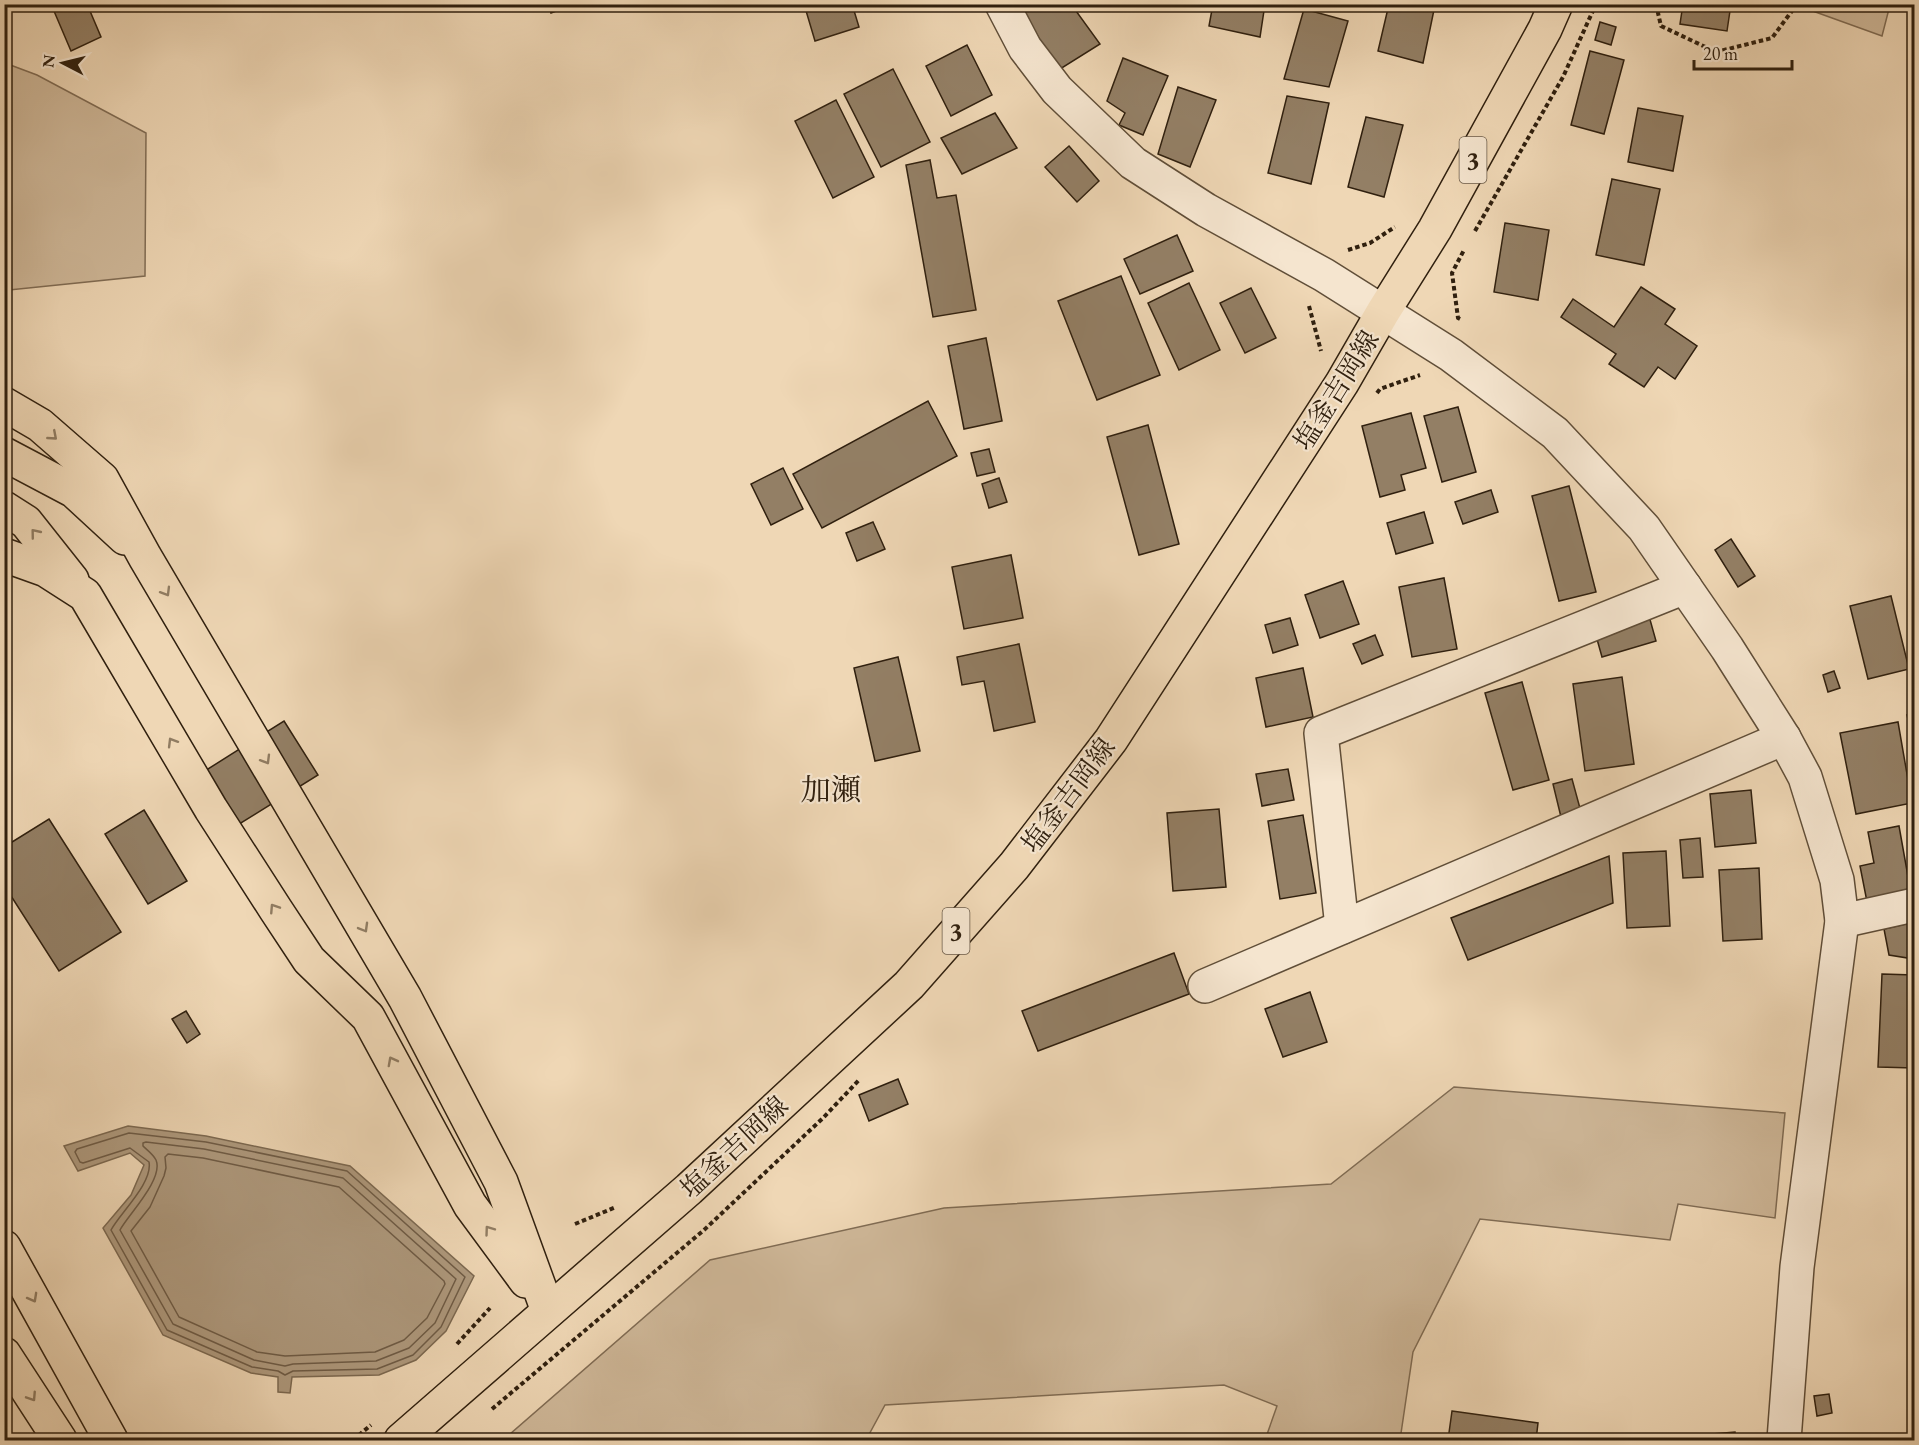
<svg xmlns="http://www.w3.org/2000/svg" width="1919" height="1445" font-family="'EB Garamond','Noto Serif JP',serif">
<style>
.green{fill:#cfb899;stroke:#806c54;stroke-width:1.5}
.water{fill:#ae997d;stroke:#7c6951;stroke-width:1.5}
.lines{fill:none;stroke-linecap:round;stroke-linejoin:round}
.shore{stroke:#6f5c46;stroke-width:1.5}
.building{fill:#937f65;stroke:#30200f;stroke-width:1.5}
.minor-casing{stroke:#604e38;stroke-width:36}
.tertiary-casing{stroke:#604e38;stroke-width:36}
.primary-casing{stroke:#30200f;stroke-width:36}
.motorway-casing{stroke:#30200f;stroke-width:36}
.path{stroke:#30200f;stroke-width:4;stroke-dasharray:4.5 3;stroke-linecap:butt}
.minor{stroke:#f5e5cf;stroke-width:33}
.tertiary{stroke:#f5e5cf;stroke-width:33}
.primary{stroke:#efd7b5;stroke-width:33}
.motorway{stroke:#efd7b5;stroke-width:33}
.oneway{stroke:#907c62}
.labels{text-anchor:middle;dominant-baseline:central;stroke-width:4.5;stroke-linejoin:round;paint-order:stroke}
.shield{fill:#f5e5cf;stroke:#6b5b49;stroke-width:1.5}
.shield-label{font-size:26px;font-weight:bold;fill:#30200f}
.street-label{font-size:27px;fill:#30200f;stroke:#f5e5cf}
.quarter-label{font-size:30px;fill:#30200f;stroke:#f5e5cf}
</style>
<rect width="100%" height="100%" fill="#efd7b5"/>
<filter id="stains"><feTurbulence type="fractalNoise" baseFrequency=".00333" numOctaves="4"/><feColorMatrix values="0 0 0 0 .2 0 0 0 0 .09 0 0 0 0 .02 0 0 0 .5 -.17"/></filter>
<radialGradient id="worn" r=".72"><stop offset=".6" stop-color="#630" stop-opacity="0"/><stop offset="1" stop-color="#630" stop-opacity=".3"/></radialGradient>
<!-- green -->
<g class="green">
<polygon points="1796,5 1890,5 1882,36"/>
<polygon points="5,63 37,75 146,133 145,276 9,290 5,288"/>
<polygon points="1454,1087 1785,1113 1775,1218 1678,1204 1670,1240 1480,1219 1413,1352 1400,1440 1265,1440 1277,1406 1224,1385 885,1405 866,1440 503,1440 710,1260 944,1208 1331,1184"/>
</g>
<!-- water -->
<polygon class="water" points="128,1126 206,1136 350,1166 474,1276 446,1331 416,1360 379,1375 292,1377 290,1393 278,1392 278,1377 251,1373 163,1335 103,1228 131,1195 144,1165 130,1153 78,1171 64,1146"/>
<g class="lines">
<!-- shore -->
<g class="shore">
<path d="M129,1133L206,1142L347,1171L465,1277L441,1327L413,1355L377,1369L293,1371L285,1375L278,1371L252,1367L167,1330L111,1230C120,1213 153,1183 149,1162L130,1148L83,1163L80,1162L75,1152L77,1149Z"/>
<path d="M146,1142L204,1149L343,1178L456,1279L435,1323L409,1348L376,1361L293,1364L285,1366L254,1360L173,1324L120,1230C128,1215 164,1179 156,1160C153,1154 147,1150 143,1146V1143Z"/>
<polygon points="168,1154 203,1158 339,1187 444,1281 445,1284 427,1318 404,1340 375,1352 285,1356 257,1352 179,1317 131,1231 150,1207 164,1176 166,1168 165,1157"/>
</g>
</g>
<!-- building -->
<g class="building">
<polygon points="51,4 87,4 101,37 71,51"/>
<polygon points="548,4 575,4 551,13"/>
<polygon points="804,4 852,4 859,27 815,41"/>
<polygon points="1020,4 1071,4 1100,44 1057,71"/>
<polygon points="1213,4 1265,4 1260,37 1209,26"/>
<polygon points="1389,4 1435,5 1423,63 1378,51"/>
<polygon points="1683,4 1731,4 1727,31 1680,24"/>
<polygon points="1304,9 1348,21 1329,87 1284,79"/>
<polygon points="1600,22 1616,27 1611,45 1595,40"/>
<polygon points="967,45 992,95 951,116 926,66"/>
<polygon points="1590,51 1624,60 1604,134 1571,125"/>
<polygon points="1123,58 1168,76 1143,135 1119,125 1125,113 1107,101"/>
<polygon points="893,69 930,142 881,167 844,94"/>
<polygon points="1178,87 1216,100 1190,167 1158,154"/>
<polygon points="1287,96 1329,103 1311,184 1268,173"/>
<polygon points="836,100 874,177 833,198 795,121"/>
<polygon points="1638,108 1683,116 1673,171 1628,162"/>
<polygon points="995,113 1017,148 962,174 941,138"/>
<polygon points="1366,117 1403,125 1384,197 1348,187"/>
<polygon points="1069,146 1099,181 1077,202 1045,167"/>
<polygon points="930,160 937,198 956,195 976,310 933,317 906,165"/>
<polygon points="1612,179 1660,189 1644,265 1596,255"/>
<polygon points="1505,223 1549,230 1538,300 1494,292"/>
<polygon points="1177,235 1193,271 1140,294 1124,259"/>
<polygon points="1121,276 1160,375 1097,400 1058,301"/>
<polygon points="1189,283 1220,350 1179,370 1148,303"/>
<polygon points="1641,287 1675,309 1665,324 1697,346 1675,379 1658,367 1644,387 1609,364 1616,354 1561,317 1573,299 1614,327"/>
<polygon points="1251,288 1276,338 1245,353 1220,303"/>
<polygon points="986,338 1002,421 964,429 948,346"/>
<polygon points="928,401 957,456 822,528 793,474"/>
<polygon points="1458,407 1476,472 1442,482 1424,416"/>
<polygon points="1411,413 1426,468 1401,475 1405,490 1380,497 1362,426"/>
<polygon points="1148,425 1179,544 1139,555 1107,437"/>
<polygon points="989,449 995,472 977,476 971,453"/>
<polygon points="783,468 803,509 771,525 751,484"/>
<polygon points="999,478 1007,502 989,508 982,484"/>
<polygon points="1569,486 1596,592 1559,601 1532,496"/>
<polygon points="1491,490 1498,512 1463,524 1455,502"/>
<polygon points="1424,512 1433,543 1396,554 1387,523"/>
<polygon points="873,522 885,549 857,561 846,533"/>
<polygon points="1731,539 1755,576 1738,587 1715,550"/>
<polygon points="1011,555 1023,618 964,629 952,567"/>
<polygon points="1444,578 1457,649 1412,657 1399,587"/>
<polygon points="1343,581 1359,624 1320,638 1305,595"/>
<polygon points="1891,596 1909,669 1868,679 1850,606"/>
<polygon points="1649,616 1656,641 1602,657 1595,632"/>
<polygon points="1290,618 1298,645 1273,653 1265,625"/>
<polygon points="1375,635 1383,655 1362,664 1353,644"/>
<polygon points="1019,644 1035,722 994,731 984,681 962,685 957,657"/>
<polygon points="898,657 920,751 875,761 854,668"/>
<polygon points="1303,668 1313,717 1266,727 1256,678"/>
<polygon points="1834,671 1840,688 1828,692 1823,675"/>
<polygon points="1622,677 1634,764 1585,771 1573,684"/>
<polygon points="1522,682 1549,780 1513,790 1485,693"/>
<polygon points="1914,714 1914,741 1913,742 1907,715"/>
<polygon points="284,721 318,775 215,839 181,786"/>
<polygon points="1898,722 1912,803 1856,814 1840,733"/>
<polygon points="1288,769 1294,800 1262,806 1256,774"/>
<polygon points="1572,779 1581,812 1561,817 1553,784"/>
<polygon points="1751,790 1756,843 1715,847 1710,794"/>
<polygon points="1219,809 1226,887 1173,891 1167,813"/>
<polygon points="144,810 187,881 148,904 105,834"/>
<polygon points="1303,815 1316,893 1280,899 1268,821"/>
<polygon points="49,819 121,932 59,971 4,885 4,847"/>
<polygon points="1899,826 1912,899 1868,907 1860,866 1874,863 1868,832"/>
<polygon points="1700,838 1703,877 1683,878 1680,840"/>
<polygon points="1666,851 1670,926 1627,928 1623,853"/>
<polygon points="1609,856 1613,903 1468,960 1451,918"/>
<polygon points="1759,868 1762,939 1723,941 1719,870"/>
<polygon points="1914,922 1914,959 1889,955 1884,929"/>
<polygon points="1174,953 1189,994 1038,1051 1022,1011"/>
<polygon points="1882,974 1914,975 1914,1068 1878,1067"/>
<polygon points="1310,992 1327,1042 1283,1057 1265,1009"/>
<polygon points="186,1011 200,1034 187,1043 172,1019"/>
<polygon points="898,1079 908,1104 869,1121 859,1095"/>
<polygon points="1829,1394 1832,1413 1817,1416 1814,1396"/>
<polygon points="1452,1411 1538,1423 1536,1440 1448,1440"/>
<polygon points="1735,1432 1736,1440 1689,1440 1689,1436"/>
</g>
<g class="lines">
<defs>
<g id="minor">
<polyline points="1842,921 1914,905"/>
<polyline points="1342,927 1321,733 1685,587"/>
<polyline points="1205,986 1784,738"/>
</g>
<polyline id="tertiary" points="1002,4 1025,48 1057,90 1133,163 1206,210 1324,275 1451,355 1555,433 1644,528 1727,648 1784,738 1805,777 1837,880 1842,921 1797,1267 1784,1440"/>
<polyline id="primary" points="401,1440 689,1189 909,985 1014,866 1111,740 1342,383 1383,312 1435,229 1545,29 1556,4"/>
<g id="motorway">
<polyline points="4,404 40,425 102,479 145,557 405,998 501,1182 548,1311"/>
<polyline points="4,454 74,491 125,538"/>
<polyline points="4,508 26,522 72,580"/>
<polyline points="4,555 46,570 85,595 211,809 276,910 309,960 368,1017 470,1205 526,1281"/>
<polyline points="4,1247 111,1440"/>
<polyline points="4,1354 60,1440"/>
</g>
</defs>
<!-- minor casing -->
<use href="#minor" class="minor-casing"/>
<!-- tertiary casing -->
<use href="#tertiary" class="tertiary-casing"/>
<!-- primary casing -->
<use href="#primary" class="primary-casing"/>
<!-- motorway casing -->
<use href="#motorway" class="motorway-casing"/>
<!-- path -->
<g class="path">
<polyline points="1660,4 1658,13 1661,26 1716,52 1772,38 1797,4"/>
<polyline points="1475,231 1563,77 1596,4"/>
<polyline points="1348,250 1370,243 1395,227"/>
<polyline points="1309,306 1321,351"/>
<polyline points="1460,319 1458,318 1452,273 1464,250"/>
<polyline points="1377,393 1380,389 1420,375"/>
<polyline points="575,1224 616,1207"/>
<polyline points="457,1344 490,1308"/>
<polyline points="492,1409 704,1230 823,1118 859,1080"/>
<polyline points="353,1440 371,1425"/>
</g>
<!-- minor -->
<use href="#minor" class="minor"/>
<!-- tertiary -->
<use href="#tertiary" class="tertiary"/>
<!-- primary -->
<use href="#primary" class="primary"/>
<!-- motorway -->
<use href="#motorway" class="motorway"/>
</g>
<!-- one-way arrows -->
<defs><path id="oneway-chevron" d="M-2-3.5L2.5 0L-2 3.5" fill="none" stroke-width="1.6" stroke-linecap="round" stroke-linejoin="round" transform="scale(1.5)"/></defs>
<g class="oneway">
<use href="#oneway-chevron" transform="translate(53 436) rotate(41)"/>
<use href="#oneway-chevron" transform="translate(35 533) rotate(-129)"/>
<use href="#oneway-chevron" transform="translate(166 592) rotate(59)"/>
<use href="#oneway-chevron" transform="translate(172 742) rotate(-121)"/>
<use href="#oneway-chevron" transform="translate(266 760) rotate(59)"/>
<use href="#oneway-chevron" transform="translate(274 908) rotate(-123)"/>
<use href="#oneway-chevron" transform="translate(364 928) rotate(60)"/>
<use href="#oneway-chevron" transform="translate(392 1061) rotate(-118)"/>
<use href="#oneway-chevron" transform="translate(489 1230) rotate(-126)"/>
<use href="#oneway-chevron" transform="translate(33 1298) rotate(61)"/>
<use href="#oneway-chevron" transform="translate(32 1397) rotate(57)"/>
</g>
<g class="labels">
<!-- shield labels -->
<g class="shield">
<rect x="1459.5" y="137" width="27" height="46" rx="4.5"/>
<rect x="942.5" y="908" width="27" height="46" rx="4.5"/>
</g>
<g class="shield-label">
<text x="1473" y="160">3</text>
<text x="956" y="931">3</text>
</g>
<!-- street labels -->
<g class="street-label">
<text transform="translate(1336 390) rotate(-58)">塩釜吉岡線</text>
<text transform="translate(1068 795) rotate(-53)">塩釜吉岡線</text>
<text transform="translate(734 1147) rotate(-43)">塩釜吉岡線</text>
</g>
<!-- quarter labels -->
<g class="quarter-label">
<text x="831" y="789">加瀬</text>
</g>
</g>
<!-- margin -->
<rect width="1919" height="1445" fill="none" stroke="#efd7b5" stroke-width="24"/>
<rect x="6" y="6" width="1907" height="1433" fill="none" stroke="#30200f" stroke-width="3"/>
<rect x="12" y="12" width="1895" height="1421" fill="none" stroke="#30200f" stroke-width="1.5"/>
<!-- north arrow -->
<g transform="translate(63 63) rotate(277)" stroke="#f5e5cf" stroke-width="4.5" paint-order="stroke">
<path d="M0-4.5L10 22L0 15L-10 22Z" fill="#30200f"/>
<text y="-9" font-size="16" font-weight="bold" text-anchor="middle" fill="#30200f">N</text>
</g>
<!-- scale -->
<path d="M1694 60v9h98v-9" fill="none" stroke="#30200f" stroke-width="3"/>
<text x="1703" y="60" font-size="18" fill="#30200f" stroke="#f5e5cf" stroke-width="4.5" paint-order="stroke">20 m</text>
<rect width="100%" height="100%" filter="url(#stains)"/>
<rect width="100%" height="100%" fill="url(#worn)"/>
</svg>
